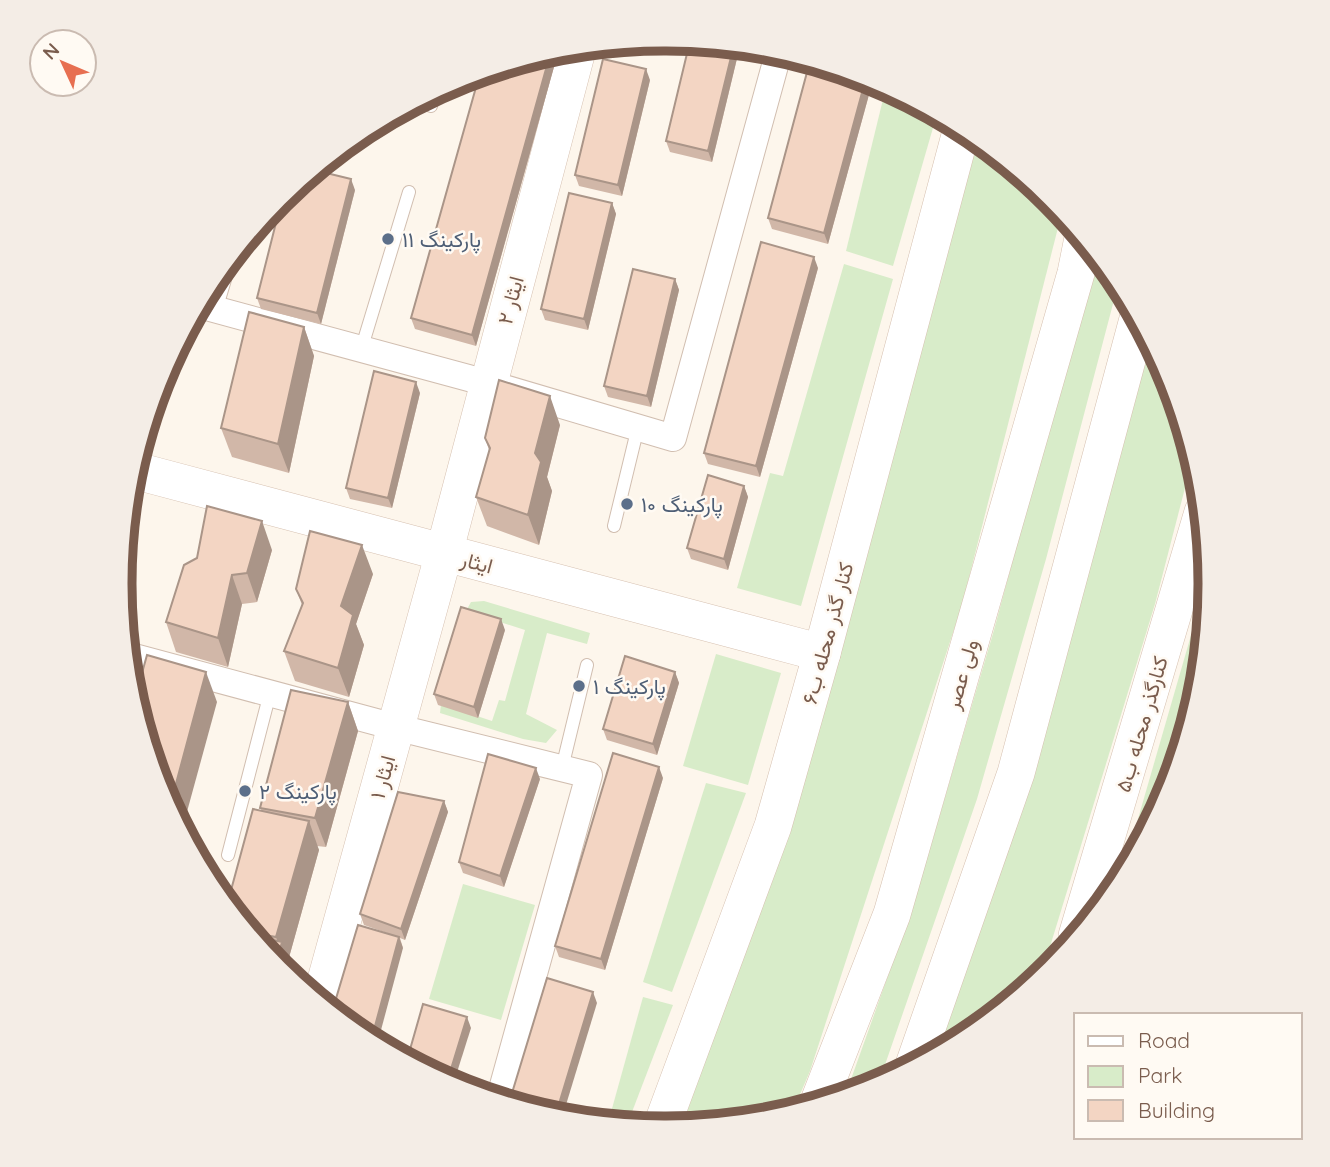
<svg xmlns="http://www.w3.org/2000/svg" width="1330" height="1167" font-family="Quicksand,Vazirmatn,sans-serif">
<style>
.green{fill:#d8ecc9}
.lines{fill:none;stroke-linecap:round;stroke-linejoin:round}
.lane-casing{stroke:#d1beb0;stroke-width:14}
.street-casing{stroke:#d1beb0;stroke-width:28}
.secondary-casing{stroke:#d6c0b0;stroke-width:38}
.lane{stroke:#fff;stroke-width:12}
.street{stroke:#fff;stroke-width:26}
.secondary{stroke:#fff;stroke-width:37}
.wall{fill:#d1b7a8}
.shaded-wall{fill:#aa9588}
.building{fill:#f3d5c3;stroke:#aa9588;stroke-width:2}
.service-dot{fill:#5c6f8a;stroke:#fffaf3;stroke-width:2.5}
.labels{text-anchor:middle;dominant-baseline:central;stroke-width:5;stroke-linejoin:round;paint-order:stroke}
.service-label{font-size:21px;fill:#4e5e75;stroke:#fffaf3;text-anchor:start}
.street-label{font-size:21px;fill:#7a5c4d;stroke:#fffaf3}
.rim{fill:none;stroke:#7a5c4d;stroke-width:9}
</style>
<rect width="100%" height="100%" fill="#fdf6ec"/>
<!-- green -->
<g class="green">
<polygon points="886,87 937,114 893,266 846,251"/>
<polygon points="972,134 1051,198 1062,212 962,605 810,1071 793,1111 771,1118 674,1128"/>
<polygon points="1093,250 1119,281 1046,559 977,799 878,1085 845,1096 914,903 994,630 1080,311"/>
<polygon points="844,264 893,279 801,606 737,588 770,473 783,476"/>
<polygon points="1149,338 1169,375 1193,457 1155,604 1041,976 967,1037 931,1056"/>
<polygon points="1209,573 1210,584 1199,690 1168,792 1131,863 1129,850"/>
<polygon points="484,601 590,633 587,644 547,633 526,714 557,730 546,743 523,739 440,713 441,704 492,721 499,700 505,701 525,630 466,611 471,602"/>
<polygon points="716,654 781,673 748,785 683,766"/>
<polygon points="706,783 746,793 672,992 643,982"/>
<polygon points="463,884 535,905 501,1020 429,999"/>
<polygon points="643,997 673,1005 627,1125 608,1123"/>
</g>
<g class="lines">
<defs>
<g id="lane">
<polyline points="431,106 435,91"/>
<polyline points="216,310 232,256"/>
<polyline points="361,350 409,192"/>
<polyline points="614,526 638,427"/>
<polyline points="562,768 587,665"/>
<polyline points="228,855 270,693"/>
</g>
<g id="street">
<polyline points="199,305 487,383 673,438 779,51"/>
<polyline points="127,655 395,727 589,775 499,1100"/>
</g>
<g id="secondary">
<polyline points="133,470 822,653"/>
<polyline points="1077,936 1203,512"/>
<polyline points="320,1002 444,553 578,47"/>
<polyline points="914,1065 1016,773 1138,319"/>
<polyline points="818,1104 892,914 1076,273 1083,238"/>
<polyline points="661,1128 773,826 822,653 962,128"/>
</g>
</defs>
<!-- lane casing -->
<use href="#lane" class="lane-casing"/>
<!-- street casing -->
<use href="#street" class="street-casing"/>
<!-- secondary casing -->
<use href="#secondary" class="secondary-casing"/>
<!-- lane -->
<use href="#lane" class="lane"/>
<!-- street -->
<use href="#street" class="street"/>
<!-- secondary -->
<use href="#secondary" class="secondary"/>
</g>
<!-- wall -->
<g class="wall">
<polygon points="690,41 740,46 712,162 670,152 666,141"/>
<polygon points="559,49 476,346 415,329 411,318 480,73"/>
<polygon points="810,61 873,80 828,244 772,229 768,218"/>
<polygon points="650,80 622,196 579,186 575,175"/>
<polygon points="355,190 321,324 261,309 257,298"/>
<polygon points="612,203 616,214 588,330 545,320 541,309"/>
<polygon points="818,268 760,477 708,464 704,453"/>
<polygon points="675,279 679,290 651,407 608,397 604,386"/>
<polygon points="304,327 314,356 289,473 232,457 221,428"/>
<polygon points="420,393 392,508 350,499 346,488"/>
<polygon points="560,425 547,477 552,491 539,545 487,526 476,497 489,450 485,438"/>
<polygon points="744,486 748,497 728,570 691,559 687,548"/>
<polygon points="272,550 257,602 242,604 228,667 176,652 166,622 184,565"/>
<polygon points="373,574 356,624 364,645 349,697 295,681 284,651 302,605 296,589"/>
<polygon points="505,630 478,718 438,705 434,694"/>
<polygon points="675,672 679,683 657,755 607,740 603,729"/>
<polygon points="348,702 358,731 326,847 317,846 319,850 288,961 292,972 291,978 279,969 227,905 262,811 260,808"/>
<polygon points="663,778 605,970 559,957 555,946"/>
<polygon points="540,779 504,887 463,873 459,862"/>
<polygon points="444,801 448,812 405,940 400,938 403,948 387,933 364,925 360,914"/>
</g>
<!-- shaded-wall -->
<g class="shaded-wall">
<polygon points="734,45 740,46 712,162 708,151"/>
<polygon points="559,49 476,346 472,335 551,51"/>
<polygon points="646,69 650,80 622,196 618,185"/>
<polygon points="866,78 873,80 828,244 824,233"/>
<polygon points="351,179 355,190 321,324 317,313"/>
<polygon points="612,203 616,214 588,330 584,319"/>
<polygon points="814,257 818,268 760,477 756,466"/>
<polygon points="675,279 679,290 651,407 647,396"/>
<polygon points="304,327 314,356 289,473 278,444"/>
<polygon points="416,382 420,393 392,508 388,498"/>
<polygon points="550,396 560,425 547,477 552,491 539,545 528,515 535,453"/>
<polygon points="744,486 748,497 728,570 724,559"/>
<polygon points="262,521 272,550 257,602 247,573"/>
<polygon points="362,545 373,574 356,624 364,645 349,697 338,668 341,606"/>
<polygon points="232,575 242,604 228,667 218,638"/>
<polygon points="501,619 505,630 478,718 474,707"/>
<polygon points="206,672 217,702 182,830 170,806"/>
<polygon points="675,672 679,683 657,755 653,744"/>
<polygon points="348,702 358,731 326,847 315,818"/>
<polygon points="659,767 663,778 605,970 601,959"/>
<polygon points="536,768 540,779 504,887 500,876"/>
<polygon points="444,801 448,812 405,940 401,929"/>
<polygon points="309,821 319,850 288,961 292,972 291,978 276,964 280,948 276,937"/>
<polygon points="399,937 403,948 377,1045 371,1041"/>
<polygon points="593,992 597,1003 562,1118 558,1118 555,1117"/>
<polygon points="467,1017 471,1028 453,1085 447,1082"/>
</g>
<!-- building -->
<g class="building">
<polygon points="690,41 734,45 708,151 666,141"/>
<polygon points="551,51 472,335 411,318 480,73"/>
<polygon points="603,59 646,69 618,185 575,175"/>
<polygon points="810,61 866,78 824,233 768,218"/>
<polygon points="314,170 351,179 317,313 257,298 283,195"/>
<polygon points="569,193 612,203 584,319 541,309"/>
<polygon points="761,242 814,257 756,466 704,453"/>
<polygon points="633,269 675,279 647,396 604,386"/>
<polygon points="249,312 304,327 278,444 221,428"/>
<polygon points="374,371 416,382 388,498 346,488"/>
<polygon points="499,380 550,396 535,453 541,462 528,515 476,497 490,448 485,438"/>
<polygon points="708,475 744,486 724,559 687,548"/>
<polygon points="207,506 262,521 247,573 232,575 218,638 166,622 184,565 197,558"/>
<polygon points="310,531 362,545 341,606 353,615 338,668 284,651 303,603 296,589"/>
<polygon points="461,607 501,619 474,707 434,694"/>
<polygon points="147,655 206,672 170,806 161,792 134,702"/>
<polygon points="625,656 675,672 653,744 603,729"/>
<polygon points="291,690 348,702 315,818 260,808"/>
<polygon points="613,753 659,767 601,959 555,946"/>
<polygon points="488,754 536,768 500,876 459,862"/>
<polygon points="398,792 444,801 401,929 360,914"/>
<polygon points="253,809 309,821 276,937 249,932 227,905"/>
<polygon points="358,925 399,937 371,1041 362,1036 332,1012"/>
<polygon points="253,936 282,942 276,964"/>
<polygon points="547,978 593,992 555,1117 509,1103"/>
<polygon points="423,1004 467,1017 447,1082 407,1060"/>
</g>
<!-- markers -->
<g class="service-dot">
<circle cx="388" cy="239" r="7"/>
<circle cx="627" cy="504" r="7"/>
<circle cx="579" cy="686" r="7"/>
<circle cx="245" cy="791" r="7"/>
</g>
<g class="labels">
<!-- service labels -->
<g class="service-label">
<text x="402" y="239">پارکینگ ۱۱</text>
<text x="641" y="504">پارکینگ ۱۰</text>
<text x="593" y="686">پارکینگ ۱</text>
<text x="259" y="791">پارکینگ ۲</text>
</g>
<!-- street labels -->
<g class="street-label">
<text transform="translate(510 300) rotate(-75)">ایثار ۲</text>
<text transform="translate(477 562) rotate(15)">ایثار</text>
<text transform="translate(827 633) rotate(-75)">کنار گذر محله ب۶</text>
<text transform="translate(961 674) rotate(-74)">ولی عصر</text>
<text transform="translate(1141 724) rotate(-74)">کنارگذر محله ب۵</text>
<text transform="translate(382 777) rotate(-75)">ایثار ۱</text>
</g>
</g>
<!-- crop -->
<path d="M0 0H1330V1167H0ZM664 51H666A532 532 0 0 1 1198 583V584A532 532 0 0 1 666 1116H664A532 532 0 0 1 132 584V583A532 532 0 0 1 664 51Z" fill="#f4ede6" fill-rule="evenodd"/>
<path class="rim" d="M664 51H666A532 532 0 0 1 1198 583V584A532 532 0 0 1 666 1116H664A532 532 0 0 1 132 584V583A532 532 0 0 1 664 51Z"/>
<!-- legend -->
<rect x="1074" y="1013" width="228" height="126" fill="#fffaf3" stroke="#cabbb1" stroke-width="2"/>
<rect x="1088" y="1036" width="35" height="10" fill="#ffffff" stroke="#cabbb1" stroke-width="2"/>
<text x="1138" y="1048" font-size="21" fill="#7a5c4d">Road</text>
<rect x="1088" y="1066" width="35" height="21" fill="#d8ecc9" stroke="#cabbb1" stroke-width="2"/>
<text x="1138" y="1083" font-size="21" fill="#7a5c4d">Park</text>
<rect x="1088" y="1100" width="35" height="21" fill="#f3d5c3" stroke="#cabbb1" stroke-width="2"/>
<text x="1138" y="1118" font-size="21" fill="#7a5c4d">Building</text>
<!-- north arrow -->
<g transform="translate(63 63) rotate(314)"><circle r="33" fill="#fffaf3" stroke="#cabbb1" stroke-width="2"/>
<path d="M0-5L12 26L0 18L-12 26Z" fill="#e76f51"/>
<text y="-10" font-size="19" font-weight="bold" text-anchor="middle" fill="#7a5c4d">N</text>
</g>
</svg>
